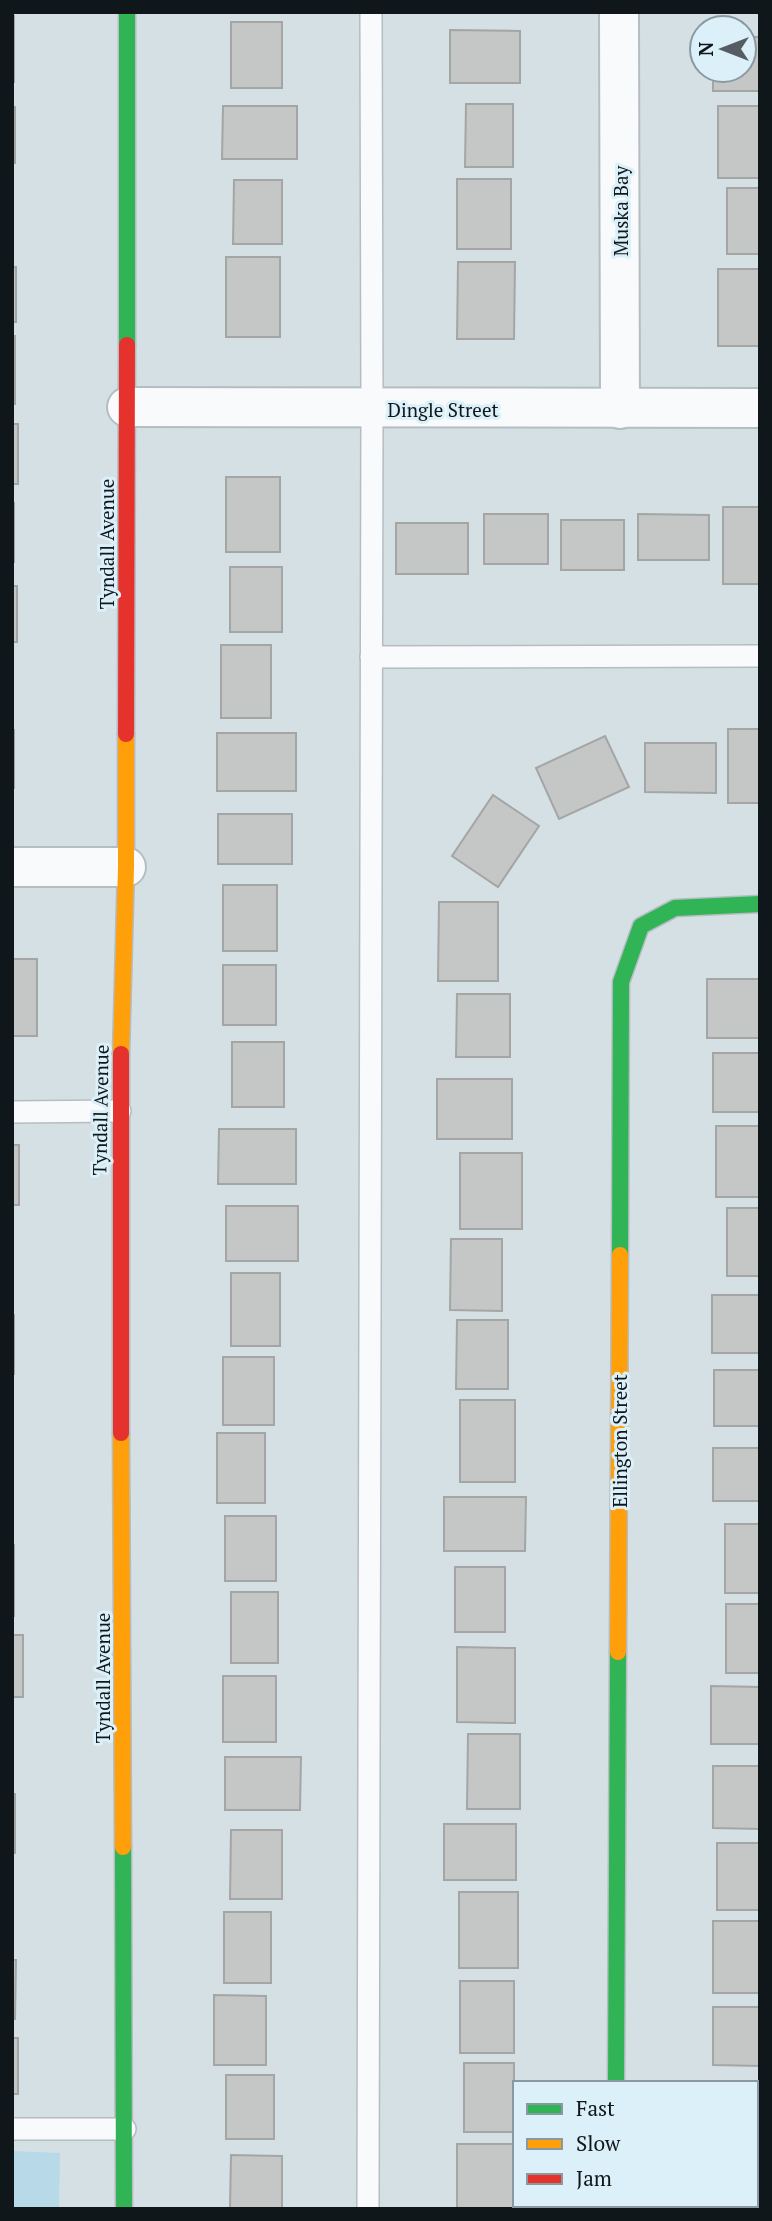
<svg xmlns="http://www.w3.org/2000/svg" width="772" height="2221" font-family="'PT Serif',serif">
<style>
.green{fill:#b8d9e8}
.building{fill:#c5c7c7;stroke:#a4a6a5;stroke-width:2}
.lines{fill:none;stroke-linecap:round;stroke-linejoin:round}
.lane-casing{stroke:#b5bdc2;stroke-width:24}
.street-casing{stroke:#b5bdc2;stroke-width:42}
.fast-casing{stroke:#b5bdc2;stroke-width:19}
.slow-casing{stroke:#b5bdc2;stroke-width:19}
.jam-casing{stroke:#b5bdc2;stroke-width:19}
.lane{stroke:#f9fafb;stroke-width:21}
.street{stroke:#f9fafb;stroke-width:38}
.fast{stroke:#30b455;stroke-width:16}
.slow{stroke:#ff9f0a;stroke-width:16}
.jam{stroke:#e5322d;stroke-width:16}
.labels{text-anchor:middle;dominant-baseline:central;stroke-width:6;stroke-linejoin:round;paint-order:stroke}
.street-label{font-size:19px;fill:#10171b;stroke:#dbf0f9}
</style>
<rect width="100%" height="100%" fill="#d5e0e5"/>
<!-- green -->
<polygon class="green" points="12,2151 60,2153 59,2209 12,2209"/>
<!-- building -->
<g class="building">
<rect x="12" y="16" width="2" height="66"/>
<rect x="231" y="22" width="51" height="66"/>
<polygon points="450,30 520,31 520,83 450,83"/>
<polygon points="744,37 760,37 760,91 713,91 713,70 744,70"/>
<polygon points="466,104 513,104 513,167 465,167"/>
<polygon points="223,106 297,106 297,159 222,159"/>
<rect x="718" y="106" width="42" height="72"/>
<rect x="12" y="107" width="3" height="56"/>
<rect x="457" y="179" width="54" height="70"/>
<polygon points="234,180 282,180 282,244 233,244"/>
<rect x="727" y="188" width="33" height="66"/>
<rect x="226" y="257" width="54" height="80"/>
<polygon points="458,262 515,262 514,339 457,339"/>
<rect x="12" y="267" width="4" height="55"/>
<rect x="718" y="269" width="42" height="77"/>
<rect x="12" y="336" width="3" height="68"/>
<rect x="12" y="424" width="6" height="60"/>
<rect x="226" y="477" width="54" height="75"/>
<rect x="12" y="503" width="2" height="59"/>
<rect x="723" y="507" width="37" height="77"/>
<rect x="484" y="514" width="64" height="50"/>
<polygon points="638,514 709,515 709,560 638,560"/>
<rect x="561" y="520" width="63" height="50"/>
<rect x="396" y="523" width="72" height="51"/>
<rect x="230" y="567" width="52" height="65"/>
<rect x="12" y="586" width="5" height="56"/>
<rect x="221" y="645" width="50" height="73"/>
<rect x="728" y="729" width="32" height="74"/>
<rect x="12" y="730" width="2" height="58"/>
<rect x="217" y="733" width="79" height="58"/>
<polygon points="605,736 629,787 559,819 536,768"/>
<polygon points="645,743 716,743 716,793 645,792"/>
<polygon points="493,795 539,826 498,887 452,856"/>
<rect x="218" y="814" width="74" height="50"/>
<rect x="223" y="885" width="54" height="66"/>
<polygon points="439,902 498,902 498,981 438,981"/>
<rect x="12" y="959" width="25" height="77"/>
<rect x="223" y="965" width="53" height="60"/>
<rect x="707" y="979" width="53" height="59"/>
<polygon points="457,994 510,994 510,1057 456,1057"/>
<rect x="232" y="1042" width="52" height="65"/>
<rect x="713" y="1053" width="47" height="59"/>
<rect x="437" y="1079" width="75" height="60"/>
<rect x="716" y="1126" width="44" height="71"/>
<polygon points="219,1129 296,1129 296,1184 218,1184"/>
<rect x="12" y="1145" width="7" height="60"/>
<rect x="460" y="1153" width="62" height="76"/>
<rect x="226" y="1206" width="72" height="55"/>
<rect x="727" y="1208" width="33" height="68"/>
<polygon points="451,1239 502,1239 502,1311 450,1310"/>
<rect x="231" y="1273" width="49" height="73"/>
<rect x="712" y="1295" width="48" height="58"/>
<rect x="12" y="1315" width="2" height="59"/>
<polygon points="457,1320 508,1320 508,1389 456,1389"/>
<rect x="223" y="1357" width="51" height="68"/>
<rect x="714" y="1370" width="46" height="56"/>
<rect x="460" y="1400" width="55" height="82"/>
<rect x="217" y="1433" width="48" height="70"/>
<rect x="713" y="1448" width="47" height="53"/>
<polygon points="444,1497 526,1497 525,1551 444,1551"/>
<rect x="225" y="1516" width="51" height="65"/>
<rect x="725" y="1524" width="35" height="69"/>
<rect x="12" y="1545" width="2" height="71"/>
<rect x="455" y="1567" width="50" height="65"/>
<rect x="231" y="1592" width="47" height="71"/>
<rect x="726" y="1604" width="34" height="69"/>
<rect x="12" y="1635" width="11" height="62"/>
<polygon points="457,1647 515,1648 515,1723 457,1722"/>
<rect x="223" y="1676" width="53" height="66"/>
<polygon points="711,1686 760,1687 760,1744 711,1744"/>
<polygon points="468,1734 520,1734 520,1809 467,1809"/>
<polygon points="225,1757 301,1757 300,1810 225,1810"/>
<polygon points="713,1766 760,1766 760,1829 713,1828"/>
<rect x="12" y="1794" width="3" height="59"/>
<rect x="444" y="1824" width="72" height="56"/>
<polygon points="231,1830 282,1830 282,1899 230,1899"/>
<rect x="717" y="1843" width="43" height="67"/>
<rect x="12" y="1864" width="1" height="74"/>
<rect x="459" y="1892" width="59" height="76"/>
<rect x="224" y="1912" width="47" height="71"/>
<rect x="713" y="1921" width="47" height="72"/>
<polygon points="12,1960 16,1960 15,2019 12,2019"/>
<rect x="460" y="1981" width="54" height="72"/>
<polygon points="214,1995 266,1996 266,2065 214,2065"/>
<polygon points="713,2007 760,2007 760,2066 713,2065"/>
<rect x="12" y="2038" width="6" height="56"/>
<rect x="464" y="2063" width="50" height="69"/>
<rect x="226" y="2075" width="48" height="64"/>
<rect x="756" y="2083" width="4" height="63"/>
<rect x="457" y="2144" width="56" height="65"/>
<polygon points="231,2155 282,2156 282,2209 230,2209"/>
<polygon points="756,2158 760,2158 760,2209 711,2209 711,2205 756,2205"/>
</g>
<g class="lines">
<defs>
<g id="lane">
<polyline points="371,657 760,656"/>
<polyline points="12,1112 120,1111"/>
<polyline points="12,2129 125,2129"/>
<polyline points="368,2209 372,409 371,12"/>
</g>
<g id="street">
<polyline points="619,12 620,409"/>
<polyline points="127,407 760,408"/>
<polyline points="12,867 126,867"/>
<polyline points="616,2209 616,2205"/>
</g>
<g id="fast">
<polyline points="127,345 127,12"/>
<polyline points="620,1255 621,982 641,926 675,908 760,904"/>
<polyline points="123,1847 124,2209"/>
<polyline points="616,2083 618,1652"/>
</g>
<g id="slow">
<polyline points="121,1054 126,867 126,734"/>
<polyline points="121,1433 123,1847"/>
<polyline points="618,1652 620,1255"/>
</g>
<g id="jam">
<polyline points="126,734 127,345"/>
<polyline points="121,1433 121,1054"/>
</g>
</defs>
<!-- lane casing -->
<use href="#lane" class="lane-casing"/>
<!-- street casing -->
<use href="#street" class="street-casing"/>
<!-- fast casing -->
<use href="#fast" class="fast-casing"/>
<!-- slow casing -->
<use href="#slow" class="slow-casing"/>
<!-- jam casing -->
<use href="#jam" class="jam-casing"/>
<!-- lane -->
<use href="#lane" class="lane"/>
<!-- street -->
<use href="#street" class="street"/>
<!-- fast -->
<use href="#fast" class="fast"/>
<!-- slow -->
<use href="#slow" class="slow"/>
<!-- jam -->
<use href="#jam" class="jam"/>
</g>
<g class="labels">
<!-- street labels -->
<g class="street-label">
<text transform="translate(620 211) rotate(-90)">Muska Bay</text>
<text x="443" y="409">Dingle Street</text>
<text transform="translate(106 544) rotate(-90)">Tyndall Avenue</text>
<text transform="translate(100 1110) rotate(-89)">Tyndall Avenue</text>
<text transform="translate(619 1441) rotate(-90)">Ellington Street</text>
<text transform="translate(102 1678) rotate(-90)">Tyndall Avenue</text>
</g>
</g>
<!-- border -->
<rect width="772" height="2221" fill="none" stroke="#10171b" stroke-width="28"/>
<!-- legend -->
<rect x="513" y="2081" width="245" height="126" fill="#dbf0f9" stroke="#8a99a0" stroke-width="2"/>
<rect x="527" y="2104" width="35" height="10" fill="#30b455" stroke="#8a99a0" stroke-width="2"/>
<text x="576" y="2116" font-size="21" fill="#10171b">Fast</text>
<rect x="527" y="2139" width="35" height="10" fill="#ff9f0a" stroke="#8a99a0" stroke-width="2"/>
<text x="576" y="2151" font-size="21" fill="#10171b">Slow</text>
<rect x="527" y="2174" width="35" height="10" fill="#e5322d" stroke="#8a99a0" stroke-width="2"/>
<text x="576" y="2186" font-size="21" fill="#10171b">Jam</text>
<!-- north arrow -->
<g transform="translate(723 49) rotate(270)"><circle r="33" fill="#dbf0f9" stroke="#8a99a0" stroke-width="2"/>
<path d="M0-5L12 26L0 18L-12 26Z" fill="#555d62"/>
<text y="-10" font-size="19" font-weight="bold" text-anchor="middle" fill="#10171b">N</text>
</g>
</svg>
